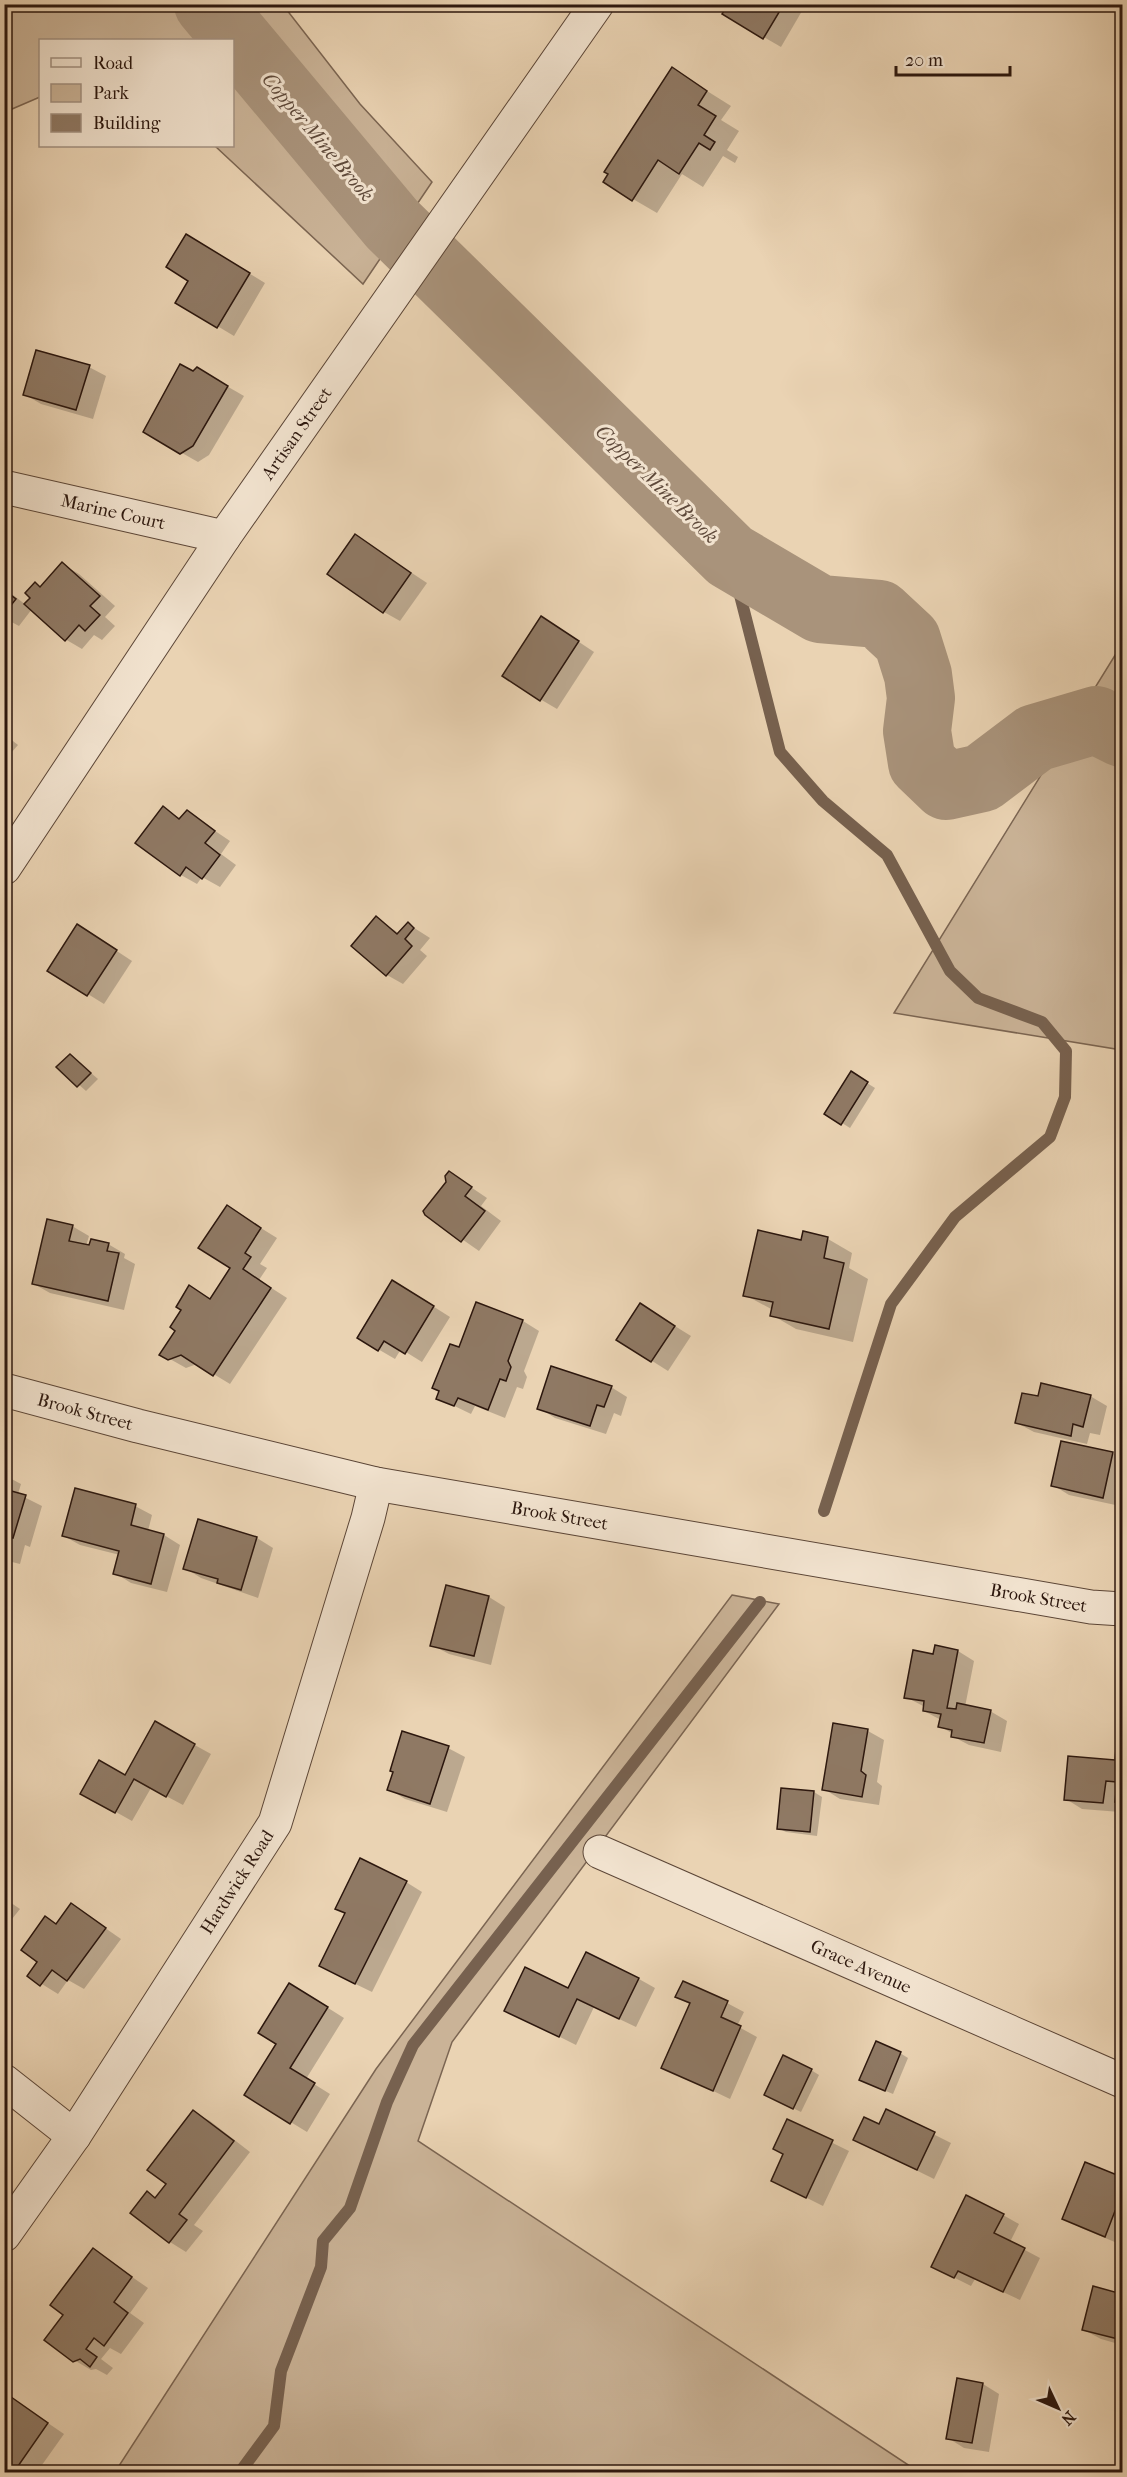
<svg xmlns="http://www.w3.org/2000/svg" width="1127" height="2477" font-family="'IM FELL French Canon',serif">
<style>
.green{fill:#cab397;stroke:#7b6552;stroke-width:1.5}
.shadow{fill:#0003}
.lines{fill:none;stroke-linecap:round;stroke-linejoin:round}
.stream{stroke:#77614f;stroke-width:12}
.river{stroke:#a9937b;stroke-width:68}
.building{fill:#8f7964;stroke:#2c170e;stroke-width:1.5}
.minor-casing{stroke:#5c4637;stroke-width:35}
.minor{stroke:#f1e2ce;stroke-width:33}
.labels{text-anchor:middle;dominant-baseline:central;stroke-width:6;stroke-linejoin:round;paint-order:stroke}
.street-label{font-size:18px;fill:#2c170e;stroke:#f1e2ce}
.water-label{font-size:20px;font-style:italic;fill:#5e493a;stroke:#f1e2ce}
</style>
<rect width="100%" height="100%" fill="#ead3b3"/>
<filter id="stains"><feTurbulence type="fractalNoise" baseFrequency=".00333" numOctaves="4"/><feColorMatrix values="0 0 0 0 .2 0 0 0 0 .09 0 0 0 0 .02 0 0 0 .5 -.17"/></filter>
<radialGradient id="worn" r=".72"><stop offset=".6" stop-color="#630" stop-opacity="0"/><stop offset="1" stop-color="#630" stop-opacity=".3"/></radialGradient>
<!-- green -->
<g class="green">
<polygon points="5,4 283,5 360,104 432,182 363,284 215,146 232,146 232,40 40,40 40,97 5,112"/>
<polygon points="1122,644 1122,1050 894,1013"/>
<polygon points="732,1595 779,1604 452,2042 418,2141 919,2472 115,2472 376,2069"/>
</g>
<!-- shadow -->
<g class="shadow">
<polygon points="730,4 794,4 802,11 781,47 724,14"/>
<polygon points="672,69 731,106 721,120 739,131 727,150 738,157 735,163 723,156 703,187 682,174 657,213 633,199"/>
<polygon points="203,245 265,283 234,336 177,302 191,280"/>
<polygon points="4,359 12,363 4,405"/>
<polygon points="89,367 106,376 93,419 41,404 24,394"/>
<polygon points="197,369 244,396 209,455 198,462 145,432"/>
<polygon points="356,536 427,583 400,621 384,612"/>
<polygon points="62,564 79,574 115,606 105,617 115,626 102,640 94,635 82,649 65,639 32,609 19,626 4,618 4,588 26,605"/>
<polygon points="558,628 594,652 557,709 540,699"/>
<polygon points="4,734 18,745 4,761"/>
<polygon points="163,808 181,819 187,812 230,841 221,854 236,865 220,887 202,877 197,884 181,875"/>
<polygon points="376,918 400,934 408,924 430,938 420,950 427,956 403,984 387,975"/>
<polygon points="94,936 132,961 104,1004 49,970"/>
<polygon points="70,1055 98,1079 86,1091 59,1067"/>
<polygon points="851,1073 875,1088 850,1128 826,1113"/>
<polygon points="450,1173 487,1198 481,1206 501,1221 479,1251 426,1214 447,1182"/>
<polygon points="227,1207 277,1238 260,1264 267,1268 259,1280 287,1298 230,1384 197,1364 186,1368 161,1354 177,1330 183,1310 211,1300 232,1268"/>
<polygon points="72,1226 89,1236 86,1246 108,1244 125,1254 124,1258 135,1264 124,1310 50,1293 34,1284"/>
<polygon points="828,1239 852,1253 849,1268 868,1279 853,1342 796,1329 772,1315 773,1310 745,1295 802,1242"/>
<polygon points="409,1291 450,1317 422,1362 401,1349 395,1359 359,1338"/>
<polygon points="477,1304 523,1321 539,1331 524,1371 527,1377 523,1389 517,1387 505,1418 475,1406 471,1414 438,1398"/>
<polygon points="657,1315 691,1336 668,1371 619,1340"/>
<polygon points="611,1387 627,1397 621,1416 614,1413 606,1434 555,1418 539,1408"/>
<polygon points="1090,1396 1107,1406 1100,1435 1090,1433 1087,1444 1034,1432 1017,1423 1039,1398"/>
<polygon points="1062,1443 1113,1453 1122,1459 1122,1494 1120,1506 1069,1495 1053,1485"/>
<polygon points="4,1475 21,1484 18,1494 42,1506 30,1547 25,1545 20,1564 4,1560"/>
<polygon points="135,1506 152,1515 148,1531 164,1535 180,1545 167,1592 131,1583 115,1573 120,1555 80,1545 64,1536"/>
<polygon points="257,1538 273,1548 258,1598 201,1578 185,1568"/>
<polygon points="489,1597 505,1607 491,1665 449,1654 432,1645"/>
<polygon points="936,1647 958,1651 974,1661 965,1707 990,1711 1007,1721 1001,1752 969,1745 952,1736 953,1734 940,1726 941,1720 924,1711 925,1707 906,1697 934,1655"/>
<polygon points="1121,1717 1122,1717 1122,1805 1121,1804 1120,1812 1082,1809 1066,1799 1116,1762"/>
<polygon points="155,1723 211,1754 183,1805 151,1788 132,1821 82,1793 125,1777"/>
<polygon points="834,1725 868,1731 884,1740 877,1782 882,1786 879,1805 840,1799 824,1789"/>
<polygon points="448,1748 465,1757 447,1812 405,1799 389,1789"/>
<polygon points="814,1792 822,1797 817,1836 786,1832 778,1828"/>
<polygon points="406,1882 422,1892 372,1992 337,1975"/>
<polygon points="4,1898 20,1909 4,1929"/>
<polygon points="72,1905 121,1939 84,1989 68,1980 58,1994 29,1976 39,1961 46,1918 57,1925"/>
<polygon points="639,1979 655,1988 636,2027 594,2007 576,2045 506,2010 569,1990"/>
<polygon points="306,1994 344,2018 306,2079 330,2094 307,2132 246,2095"/>
<polygon points="677,1997 727,2003 744,2012 737,2026 757,2037 730,2099 663,2067 691,2005"/>
<polygon points="900,2053 908,2058 893,2094 869,2084"/>
<polygon points="811,2070 819,2075 801,2112 774,2099"/>
<polygon points="887,2111 951,2143 934,2179 855,2140 880,2126"/>
<polygon points="193,2112 210,2121 250,2152 194,2225 203,2231 186,2252 170,2242 132,2213 147,2193 157,2198 168,2184"/>
<polygon points="788,2121 849,2151 823,2206 773,2181 785,2154"/>
<polygon points="1086,2164 1122,2179 1122,2245 1081,2228 1064,2219"/>
<polygon points="1003,2215 1019,2224 1010,2242 1040,2258 1020,2300 975,2279 971,2286 933,2267"/>
<polygon points="93,2250 148,2288 130,2313 144,2323 121,2354 110,2348 101,2359 113,2368 107,2375 96,2369 91,2370 74,2360 65,2315"/>
<polygon points="1094,2288 1122,2295 1122,2345 1101,2339 1084,2330"/>
<polygon points="958,2380 983,2384 999,2394 989,2452 964,2448 948,2438"/>
<polygon points="4,2393 64,2434 37,2472 4,2472"/>
</g>
<g class="lines">
<!-- stream -->
<g class="stream">
<polyline points="730,556 780,752 823,801 887,855 950,971 978,998 1042,1022 1066,1051 1065,1097 1050,1137 955,1217 891,1304 824,1511"/>
<polyline points="240,2472 274,2426 281,2371 321,2267 323,2241 350,2208 387,2102 413,2045 760,1602"/>
</g>
<!-- river -->
<polyline class="river" points="208,4 392,224 730,556 820,609 879,614 907,640 918,675 921,698 917,731 922,763 946,786 982,778 1035,738 1096,720 1122,733"/>
</g>
<!-- building -->
<g class="building">
<polygon points="728,4 784,4 763,39 722,14"/>
<polygon points="672,67 707,91 698,105 716,116 704,135 715,142 710,150 699,143 679,174 658,160 632,201 603,182 608,174 604,172"/>
<polygon points="186,234 250,273 217,328 175,303 188,281 166,267"/>
<polygon points="36,350 90,365 76,410 23,395"/>
<polygon points="180,364 193,371 197,367 228,386 193,446 180,454 143,432"/>
<polygon points="355,534 411,573 383,613 327,574"/>
<polygon points="62,562 100,596 90,606 100,615 85,631 79,625 65,641 24,604 30,598 25,593 35,582 40,587"/>
<polygon points="4,590 16,599 4,614"/>
<polygon points="541,616 579,641 540,701 502,676"/>
<polygon points="163,806 179,819 187,810 215,831 205,843 220,855 202,879 186,867 180,876 135,843"/>
<polygon points="376,916 397,934 408,922 414,928 405,939 412,946 386,976 351,946"/>
<polygon points="77,924 117,950 87,996 47,971"/>
<polygon points="70,1054 91,1073 77,1087 56,1067"/>
<polygon points="851,1071 868,1082 841,1125 824,1114"/>
<polygon points="449,1171 472,1187 465,1196 485,1211 461,1242 425,1215 423,1211 446,1182 445,1176"/>
<polygon points="227,1205 261,1228 245,1253 251,1257 243,1269 271,1288 213,1376 181,1355 168,1360 159,1355 175,1331 170,1327 181,1310 176,1307 189,1285 210,1299 230,1268 198,1248"/>
<polygon points="47,1219 73,1225 69,1241 89,1245 91,1239 109,1243 107,1251 119,1253 108,1301 32,1284"/>
<polygon points="758,1230 801,1240 803,1231 828,1237 824,1258 844,1263 829,1329 770,1316 773,1302 743,1296"/>
<polygon points="392,1280 434,1306 405,1354 384,1341 378,1351 357,1338"/>
<polygon points="476,1302 523,1320 508,1361 511,1367 506,1381 500,1379 488,1410 458,1398 454,1406 436,1399 439,1391 432,1388 450,1344 459,1347"/>
<polygon points="640,1303 675,1326 651,1362 616,1340"/>
<polygon points="551,1366 612,1386 604,1407 597,1405 590,1426 537,1409"/>
<polygon points="1041,1383 1091,1395 1083,1427 1073,1424 1071,1436 1015,1423 1022,1393 1038,1396"/>
<polygon points="1061,1441 1113,1452 1103,1498 1051,1486"/>
<polygon points="75,1488 136,1504 131,1525 164,1534 151,1584 113,1574 119,1551 62,1536"/>
<polygon points="4,1489 26,1495 13,1538 9,1537 4,1550"/>
<polygon points="198,1519 257,1537 241,1590 217,1583 218,1579 183,1569"/>
<polygon points="446,1585 489,1596 474,1656 430,1646"/>
<polygon points="935,1645 958,1650 947,1708 956,1709 957,1703 991,1710 984,1743 951,1737 952,1730 938,1727 941,1714 923,1711 924,1701 904,1698 913,1650 933,1654"/>
<polygon points="1119,1715 1122,1715 1122,1803 1115,1802 1117,1782 1106,1781 1103,1803 1064,1800 1068,1756 1115,1760"/>
<polygon points="155,1721 195,1744 166,1797 134,1779 115,1813 80,1794 99,1760 125,1775"/>
<polygon points="833,1723 868,1729 861,1771 866,1775 862,1797 822,1790"/>
<polygon points="402,1731 449,1746 430,1804 387,1790 393,1772 390,1771"/>
<polygon points="781,1788 814,1791 810,1832 777,1829"/>
<polygon points="360,1858 407,1881 355,1984 319,1966 345,1913 335,1909"/>
<polygon points="71,1903 106,1928 67,1981 52,1970 40,1986 27,1976 37,1962 21,1950 45,1916 56,1924"/>
<polygon points="586,1952 639,1978 619,2019 577,1999 559,2037 504,2011 525,1967 568,1988"/>
<polygon points="683,1981 728,2001 721,2017 741,2026 713,2091 661,2068 690,2003 675,1997"/>
<polygon points="289,1983 328,2007 290,2068 315,2083 290,2124 244,2095 276,2044 258,2033"/>
<polygon points="876,2041 901,2052 885,2091 859,2080"/>
<polygon points="783,2055 812,2069 793,2109 764,2095"/>
<polygon points="886,2109 935,2132 917,2170 853,2140 864,2117 879,2124"/>
<polygon points="193,2110 234,2141 179,2214 187,2220 169,2243 130,2213 147,2191 155,2198 166,2184 147,2170"/>
<polygon points="787,2119 833,2140 806,2198 771,2181 783,2154 773,2149"/>
<polygon points="1085,2162 1122,2177 1122,2214 1115,2211 1105,2237 1062,2219"/>
<polygon points="966,2195 1004,2214 994,2233 1025,2248 1003,2292 958,2271 954,2278 931,2267"/>
<polygon points="93,2248 132,2277 114,2302 128,2313 104,2346 94,2338 86,2349 97,2357 90,2367 80,2359 73,2362 44,2340 63,2315 50,2305"/>
<polygon points="1093,2286 1122,2294 1122,2340 1082,2330"/>
<polygon points="957,2378 983,2383 972,2443 946,2439"/>
<polygon points="4,2392 48,2423 16,2469 11,2469 8,2472 4,2472"/>
</g>
<g class="lines">
<defs>
<g id="minor">
<path id="s1" d="M4,487L224,537"/>
<path id="s2" d="M4,868L224,537L597,4"/>
<path id="s3" d="M4,1390L138,1426L376,1484L1091,1607L1122,1609"/>
<path id="s4" d="M600,1852L1122,2081"/>
<polyline points="4,2081 74,2136"/>
<path id="s5" d="M4,2235L74,2136L275,1823L368,1518L376,1484"/>
</g>
</defs>
<!-- minor casing -->
<use href="#minor" class="minor-casing"/>
<!-- minor -->
<use href="#minor" class="minor"/>
</g>
<g class="labels">
<!-- street labels -->
<g class="street-label">
<text stroke="none"><textPath href="#s2" startOffset="524">Artisan Street</textPath></text>
<text stroke="none"><textPath href="#s1" startOffset="112">Marine Court</textPath></text>
<text stroke="none"><textPath href="#s3" startOffset="84">Brook Street</textPath></text>
<text stroke="none"><textPath href="#s3" startOffset="570">Brook Street</textPath></text>
<text stroke="none"><textPath href="#s3" startOffset="1056">Brook Street</textPath></text>
<text stroke="none"><textPath href="#s5" startOffset="423">Hardwick Road</textPath></text>
<text stroke="none"><textPath href="#s4" startOffset="285">Grace Avenue</textPath></text>
</g>
<!-- water labels -->
<g class="water-label">
<text transform="translate(318 137) rotate(50)">Copper Mine Brook</text>
<text transform="translate(657 484) rotate(44)">Copper Mine Brook</text>
</g>
</g>
<!-- margin -->
<rect width="1127" height="2477" fill="none" stroke="#ead3b3" stroke-width="24"/>
<rect x="6" y="6" width="1115" height="2465" fill="none" stroke="#2c170e" stroke-width="3"/>
<rect x="12" y="12" width="1103" height="2453" fill="none" stroke="#2c170e" stroke-width="1.5"/>
<!-- legend -->
<rect x="39" y="39" width="195" height="108" fill="#f1e2ce" stroke="#a29181" stroke-width="1.5"/>
<rect x="51" y="58" width="30" height="9" fill="#f1e2ce" stroke="#a29181" stroke-width="1.5"/>
<text x="93" y="69" font-size="18" fill="#2c170e">Road</text>
<rect x="51" y="84" width="30" height="18" fill="#cab397" stroke="#a29181" stroke-width="1.5"/>
<text x="93" y="99" font-size="18" fill="#2c170e">Park</text>
<rect x="51" y="114" width="30" height="18" fill="#8f7964" stroke="#a29181" stroke-width="1.5"/>
<text x="93" y="129" font-size="18" fill="#2c170e">Building</text>
<!-- north arrow -->
<g transform="translate(1058 2408) rotate(134)" stroke="#f1e2ce" stroke-width="4.5" paint-order="stroke">
<path d="M0-4.5L10 22L0 15L-10 22Z" fill="#2c170e"/>
<text y="-9" font-size="16" font-weight="bold" text-anchor="middle" fill="#2c170e">N</text>
</g>
<!-- scale -->
<path d="M896 66v9h114v-9" fill="none" stroke="#2c170e" stroke-width="3"/>
<text x="905" y="66" font-size="18" fill="#2c170e" stroke="#f1e2ce" stroke-width="4.5" paint-order="stroke">20 m</text>
<rect width="100%" height="100%" filter="url(#stains)"/>
<rect width="100%" height="100%" fill="url(#worn)"/>
</svg>
